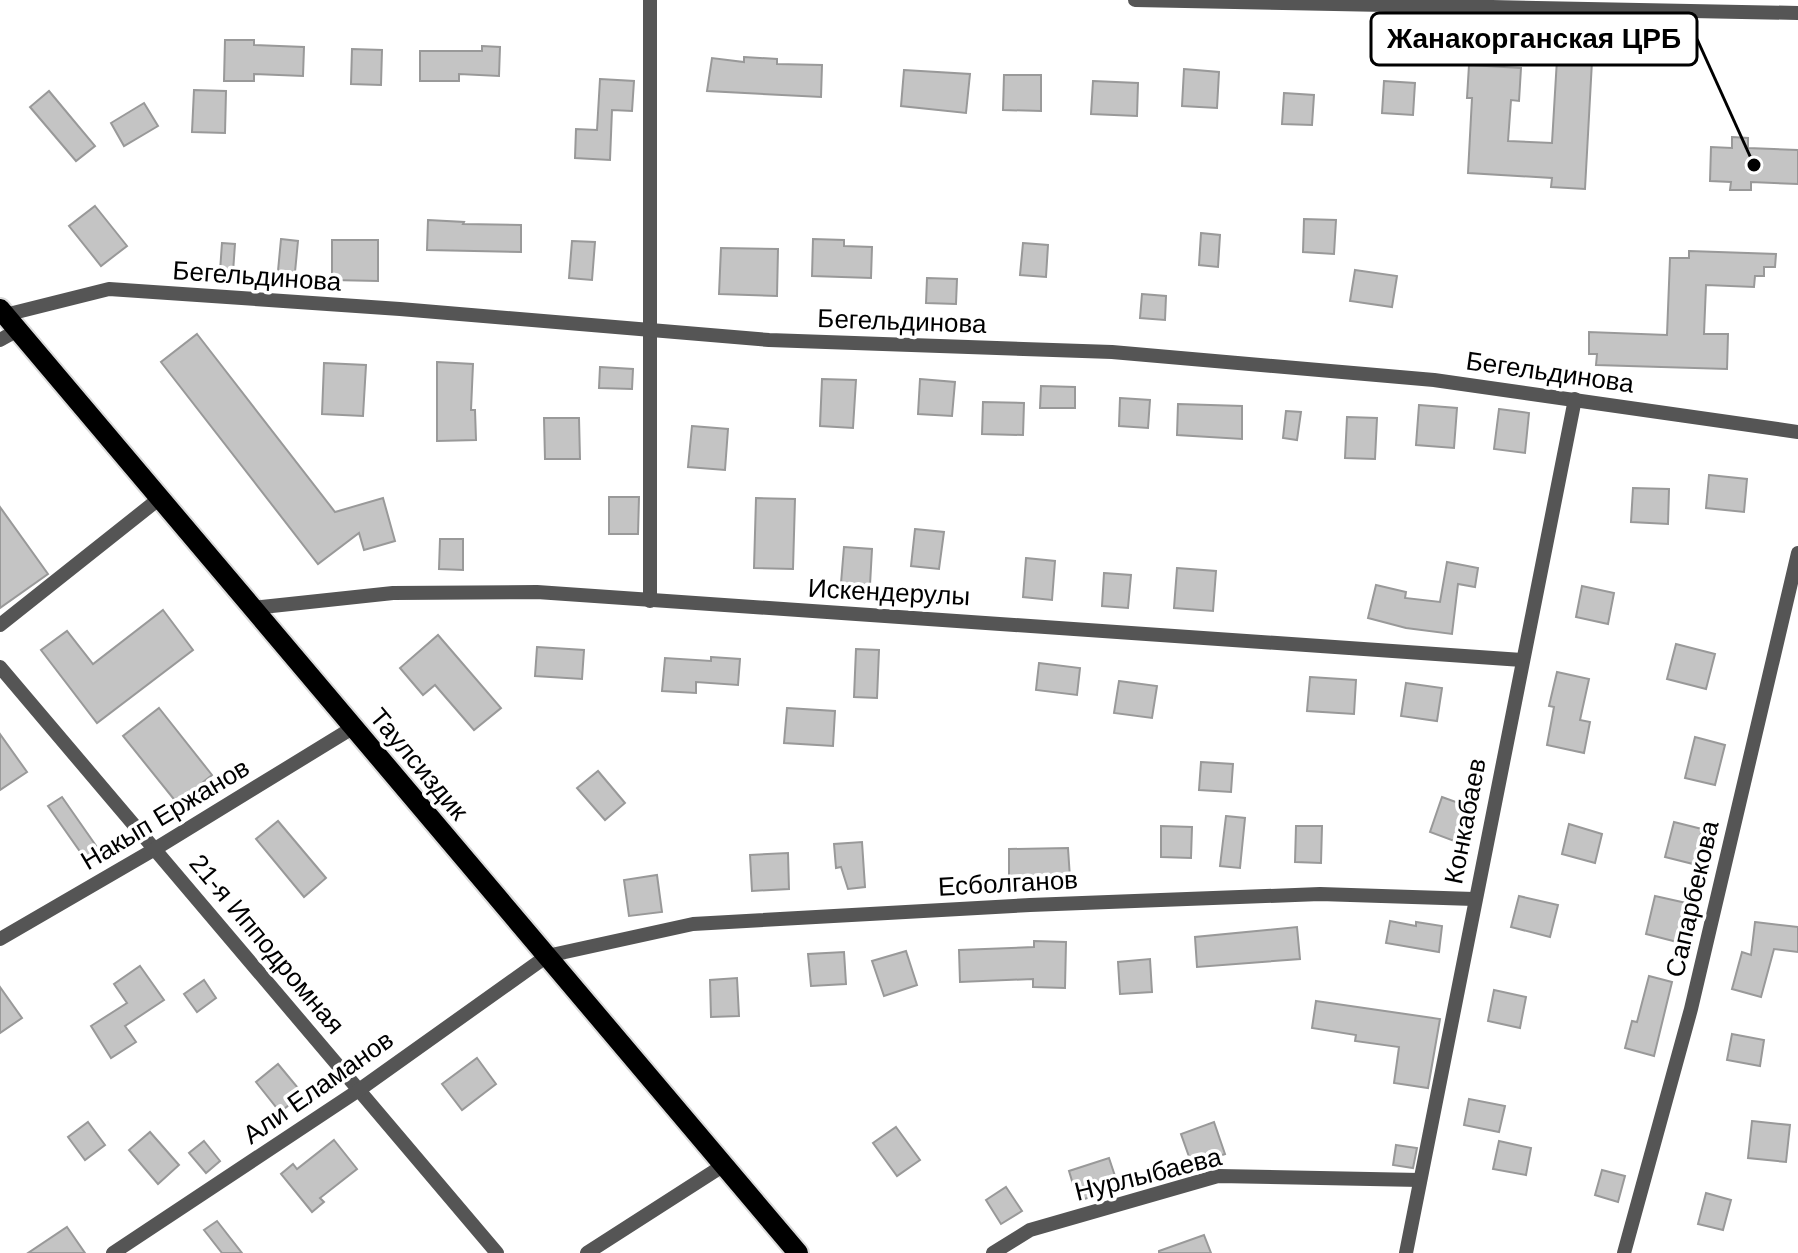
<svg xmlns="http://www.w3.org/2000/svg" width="1798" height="1253" font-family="Helvetica,sans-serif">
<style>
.building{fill:#c4c4c4;stroke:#999;stroke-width:2}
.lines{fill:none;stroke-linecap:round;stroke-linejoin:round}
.primary-casing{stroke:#dbdbdb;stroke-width:24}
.street{stroke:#555;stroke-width:14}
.primary{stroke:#000;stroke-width:20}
.labels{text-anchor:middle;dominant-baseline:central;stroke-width:7;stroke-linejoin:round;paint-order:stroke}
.street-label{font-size:26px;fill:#000;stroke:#fff}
.leader{fill:none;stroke:#000;stroke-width:3}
.callout-dot{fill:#000;stroke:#fff;stroke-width:3}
.callout{fill:#fff;stroke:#000;stroke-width:3}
.callout-label{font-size:28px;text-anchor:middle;font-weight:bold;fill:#000}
</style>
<rect width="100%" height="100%" fill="#fff"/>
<!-- building -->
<g class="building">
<polygon points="225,40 254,40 254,45 304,47 303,76 254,74 254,81 224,81"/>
<polygon points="1558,42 1593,43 1585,189 1551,187 1552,178 1468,173 1472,98 1467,98 1469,65 1521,68 1519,101 1511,100 1508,141 1552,143"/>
<polygon points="482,46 500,47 499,76 459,74 459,81 420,81 420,51 482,51"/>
<polygon points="352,49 382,50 381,85 351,84"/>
<polygon points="744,57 777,59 777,64 822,65 821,97 707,91 712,58 744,62"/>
<polygon points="1184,69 1219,72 1217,108 1182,106"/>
<polygon points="904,70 970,74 966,113 901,106"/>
<polygon points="1004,75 1041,75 1041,111 1003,110"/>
<polygon points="600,79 634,81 632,111 612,110 610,160 575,158 576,129 597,130"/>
<polygon points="1093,81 1138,83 1137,116 1091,114"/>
<polygon points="1384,81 1415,83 1413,115 1382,113"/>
<polygon points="194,90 226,91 225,133 192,132"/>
<polygon points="49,91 95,146 76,161 30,107"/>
<polygon points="1284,93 1314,95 1312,125 1282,124"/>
<polygon points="144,103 158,126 124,146 111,123"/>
<polygon points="1732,137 1748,138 1748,148 1798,150 1798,184 1751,182 1751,190 1730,190 1731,182 1710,181 1711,147 1732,148"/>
<polygon points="95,206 127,246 101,266 69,226"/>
<polygon points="1304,219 1336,220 1334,254 1303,252"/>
<polygon points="428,220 464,222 463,224 521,225 521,252 427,250"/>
<polygon points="1201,233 1220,235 1218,267 1199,265"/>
<polygon points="281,239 298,241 295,272 278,271"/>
<polygon points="813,239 844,240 844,246 872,247 871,278 812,276"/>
<polygon points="332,240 378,240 378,281 332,280"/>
<polygon points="572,241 595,242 592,280 569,278"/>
<polygon points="222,243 235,244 233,272 220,271"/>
<polygon points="1023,243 1048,245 1046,277 1020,275"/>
<polygon points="721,248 778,249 777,296 719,294"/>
<polygon points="1689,251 1776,254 1775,267 1764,267 1764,276 1755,276 1754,287 1706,285 1704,334 1728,334 1727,369 1596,365 1597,354 1589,354 1589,332 1667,335 1670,258 1689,258"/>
<polygon points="1355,270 1397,276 1392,307 1350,301"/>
<polygon points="927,278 957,279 956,304 926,303"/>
<polygon points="1142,294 1166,296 1165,320 1140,318"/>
<polygon points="197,334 335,512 383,498 395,541 364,550 359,533 318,564 161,362"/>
<polygon points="437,362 473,364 471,410 475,410 476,440 437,441"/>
<polygon points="324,363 366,365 363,416 322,414"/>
<polygon points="600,367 633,369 632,389 599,388"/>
<polygon points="822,379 856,380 853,428 820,426"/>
<polygon points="920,379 955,382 952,416 918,414"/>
<polygon points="1041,386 1075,387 1075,408 1040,408"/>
<polygon points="1120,398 1150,400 1148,428 1119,426"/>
<polygon points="983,402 1024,403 1023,435 982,434"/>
<polygon points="1178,404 1242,406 1242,439 1177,435"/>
<polygon points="1419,405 1457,408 1454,448 1416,445"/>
<polygon points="1499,409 1529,413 1525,453 1494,449"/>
<polygon points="1286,411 1301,412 1297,440 1283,438"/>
<polygon points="1347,417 1377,418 1375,459 1345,458"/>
<polygon points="544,418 579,418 580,459 545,459"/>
<polygon points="692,426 728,429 725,470 688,467"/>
<polygon points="1709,475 1747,479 1744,512 1706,508"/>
<polygon points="1633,488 1669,489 1668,524 1631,522"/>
<polygon points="609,497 639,497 638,534 609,534"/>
<polygon points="756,498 795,499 793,569 754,568"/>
<polygon points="0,507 48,574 0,608"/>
<polygon points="915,529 944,532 939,569 911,566"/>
<polygon points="440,539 463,539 463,570 439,569"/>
<polygon points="844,547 872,549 870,585 841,583"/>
<polygon points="1026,558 1055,561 1052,600 1023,597"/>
<polygon points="1447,562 1478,568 1475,587 1458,584 1452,634 1406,628 1368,618 1376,585 1406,592 1405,598 1440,602"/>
<polygon points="1177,568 1216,571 1213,611 1174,608"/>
<polygon points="1104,573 1131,575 1128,608 1102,606"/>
<polygon points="1582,586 1614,593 1608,624 1576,617"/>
<polygon points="163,610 193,650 97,723 41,650 67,631 93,664"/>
<polygon points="438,635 501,708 474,730 435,685 423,695 400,668"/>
<polygon points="1676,644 1715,654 1706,689 1667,679"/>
<polygon points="537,647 584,650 582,679 535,676"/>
<polygon points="856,649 879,650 877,698 854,697"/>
<polygon points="711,657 740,659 738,685 696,682 696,693 662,691 665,658 711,661"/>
<polygon points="1039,663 1080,668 1077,695 1036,690"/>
<polygon points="1557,672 1589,679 1580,720 1590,722 1584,753 1547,745 1554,707 1549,706"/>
<polygon points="1310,677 1356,680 1354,714 1307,711"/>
<polygon points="1119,681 1157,686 1152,718 1114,713"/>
<polygon points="1406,683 1442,688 1437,721 1401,716"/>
<polygon points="159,708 212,775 177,803 123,736"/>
<polygon points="787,708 835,711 833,746 784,743"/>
<polygon points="0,734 27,772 0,790"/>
<polygon points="1695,737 1725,745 1715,785 1685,778"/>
<polygon points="1201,762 1233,764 1231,792 1199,790"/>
<polygon points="598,771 625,803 605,820 577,788"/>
<polygon points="62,797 99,850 86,860 48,806"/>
<polygon points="1442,797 1478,810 1465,845 1430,832"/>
<polygon points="1226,816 1245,818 1240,868 1220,866"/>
<polygon points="278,821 326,878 304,897 256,839"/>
<polygon points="1674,822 1702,829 1693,864 1665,857"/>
<polygon points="1569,824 1602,834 1595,863 1562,854"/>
<polygon points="1161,826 1192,827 1191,858 1161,857"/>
<polygon points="1296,826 1322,826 1321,863 1295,862"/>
<polygon points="862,842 865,887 848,889 841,867 836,868 834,844"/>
<polygon points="1068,848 1070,878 1037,879 1037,883 1009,883 1009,849"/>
<polygon points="788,853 789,889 752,891 750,855"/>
<polygon points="657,875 662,912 629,916 624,880"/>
<polygon points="1519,896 1558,905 1550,937 1511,927"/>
<polygon points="1655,896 1691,904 1681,943 1646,934"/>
<polygon points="1390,921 1416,926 1416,922 1442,926 1439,952 1386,943"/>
<polygon points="1755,922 1798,927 1798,952 1774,949 1761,997 1732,989 1742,952 1751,955"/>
<polygon points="1297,927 1300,959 1197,967 1195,937"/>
<polygon points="1034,941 1066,942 1065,988 1033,987 1033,979 960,982 959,950 1034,947"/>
<polygon points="906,951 917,985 884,996 872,961"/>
<polygon points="844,952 846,984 811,986 808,954"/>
<polygon points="1150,959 1152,992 1120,994 1118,962"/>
<polygon points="140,966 164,1000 125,1026 136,1042 111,1058 91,1026 127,1003 114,984"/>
<polygon points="1649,976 1672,982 1654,1056 1625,1048 1632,1021 1637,1022"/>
<polygon points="737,978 739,1016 711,1017 710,980"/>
<polygon points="204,980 216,998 197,1012 184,994"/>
<polygon points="0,987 22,1018 0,1033"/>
<polygon points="1494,990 1526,997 1520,1028 1488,1021"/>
<polygon points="1316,1001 1440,1019 1428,1088 1394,1083 1399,1047 1355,1041 1356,1035 1312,1028"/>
<polygon points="1732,1034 1764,1040 1760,1066 1727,1060"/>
<polygon points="477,1058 496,1084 462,1110 442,1084"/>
<polygon points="278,1064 303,1094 280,1112 256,1082"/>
<polygon points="1469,1099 1505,1106 1499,1132 1464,1125"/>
<polygon points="1752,1121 1790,1125 1786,1162 1748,1158"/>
<polygon points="88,1122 105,1145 85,1160 68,1137"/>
<polygon points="1214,1122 1225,1154 1192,1165 1181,1134"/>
<polygon points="896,1127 920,1160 897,1176 873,1143"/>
<polygon points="150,1132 179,1165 158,1184 129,1150"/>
<polygon points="334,1140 357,1169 320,1198 324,1202 312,1212 281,1174 293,1164 297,1169"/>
<polygon points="204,1141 220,1161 206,1173 189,1153"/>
<polygon points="1499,1141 1531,1148 1526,1175 1493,1169"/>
<polygon points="1396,1145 1417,1148 1413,1168 1393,1165"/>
<polygon points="1109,1158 1119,1188 1078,1201 1069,1171"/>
<polygon points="1602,1170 1625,1176 1618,1202 1595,1195"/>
<polygon points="1006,1187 1022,1211 1001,1224 986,1200"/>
<polygon points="1706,1193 1731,1200 1723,1230 1698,1224"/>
<polygon points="217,1221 242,1253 222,1253 204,1230"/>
<polygon points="67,1227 85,1253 28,1253"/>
<polygon points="1204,1235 1211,1253 1159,1253 1159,1251"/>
</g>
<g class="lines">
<defs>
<polyline id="primary" points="0,309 798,1253"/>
</defs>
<!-- primary casing -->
<use href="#primary" class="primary-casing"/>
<!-- street -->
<g class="street">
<polyline points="650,0 650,601"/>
<polyline points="1135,0 1798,13"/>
<polyline points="5,315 109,289 400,309 769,340 1112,352 1434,380 1798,432"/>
<polyline points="0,340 18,330"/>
<polyline points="253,608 393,593 537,592 1522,660"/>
<polyline points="0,625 160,498"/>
<polyline points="0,667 497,1253"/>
<polyline points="0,939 155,849 354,727"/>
<polyline points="113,1253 359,1090 547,956 693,924 1030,905 1320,894 1474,899"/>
<polyline points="587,1253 724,1165"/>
<polyline points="993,1253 1030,1230 1218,1176 1420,1180"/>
<polyline points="1406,1253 1575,399"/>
<polyline points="1624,1253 1691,1009 1798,553"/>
</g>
<!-- primary -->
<use href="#primary" class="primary"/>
</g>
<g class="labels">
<!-- street labels -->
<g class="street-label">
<text transform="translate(257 276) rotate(4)">Бегельдинова</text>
<text transform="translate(902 321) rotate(2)">Бегельдинова</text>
<text transform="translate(1550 372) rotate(8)">Бегельдинова</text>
<text transform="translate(889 592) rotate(3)">Искендерулы</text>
<text transform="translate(419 764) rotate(50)">Таулсиздик</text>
<text transform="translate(165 814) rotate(-31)">Накып Ержанов</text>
<text transform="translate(1465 821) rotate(-79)">Конкабаев</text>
<text transform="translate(1008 883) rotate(-3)">Есболганов</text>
<text transform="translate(1692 899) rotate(-77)">Сапарбекова</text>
<text transform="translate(267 944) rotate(50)">21-я Ипподромная</text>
<text transform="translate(318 1087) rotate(-35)">Али Еламанов</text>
<text transform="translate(1148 1174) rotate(-14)">Нурлыбаева</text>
</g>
</g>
<!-- callouts -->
<path class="leader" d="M1754 165L1697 39"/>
<circle class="callout-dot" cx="1754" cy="165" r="8"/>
<rect class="callout" x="1371" y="13" width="326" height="52" rx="8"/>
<g class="callout-label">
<text x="1534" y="48">Жанакорганская ЦРБ</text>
</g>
</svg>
